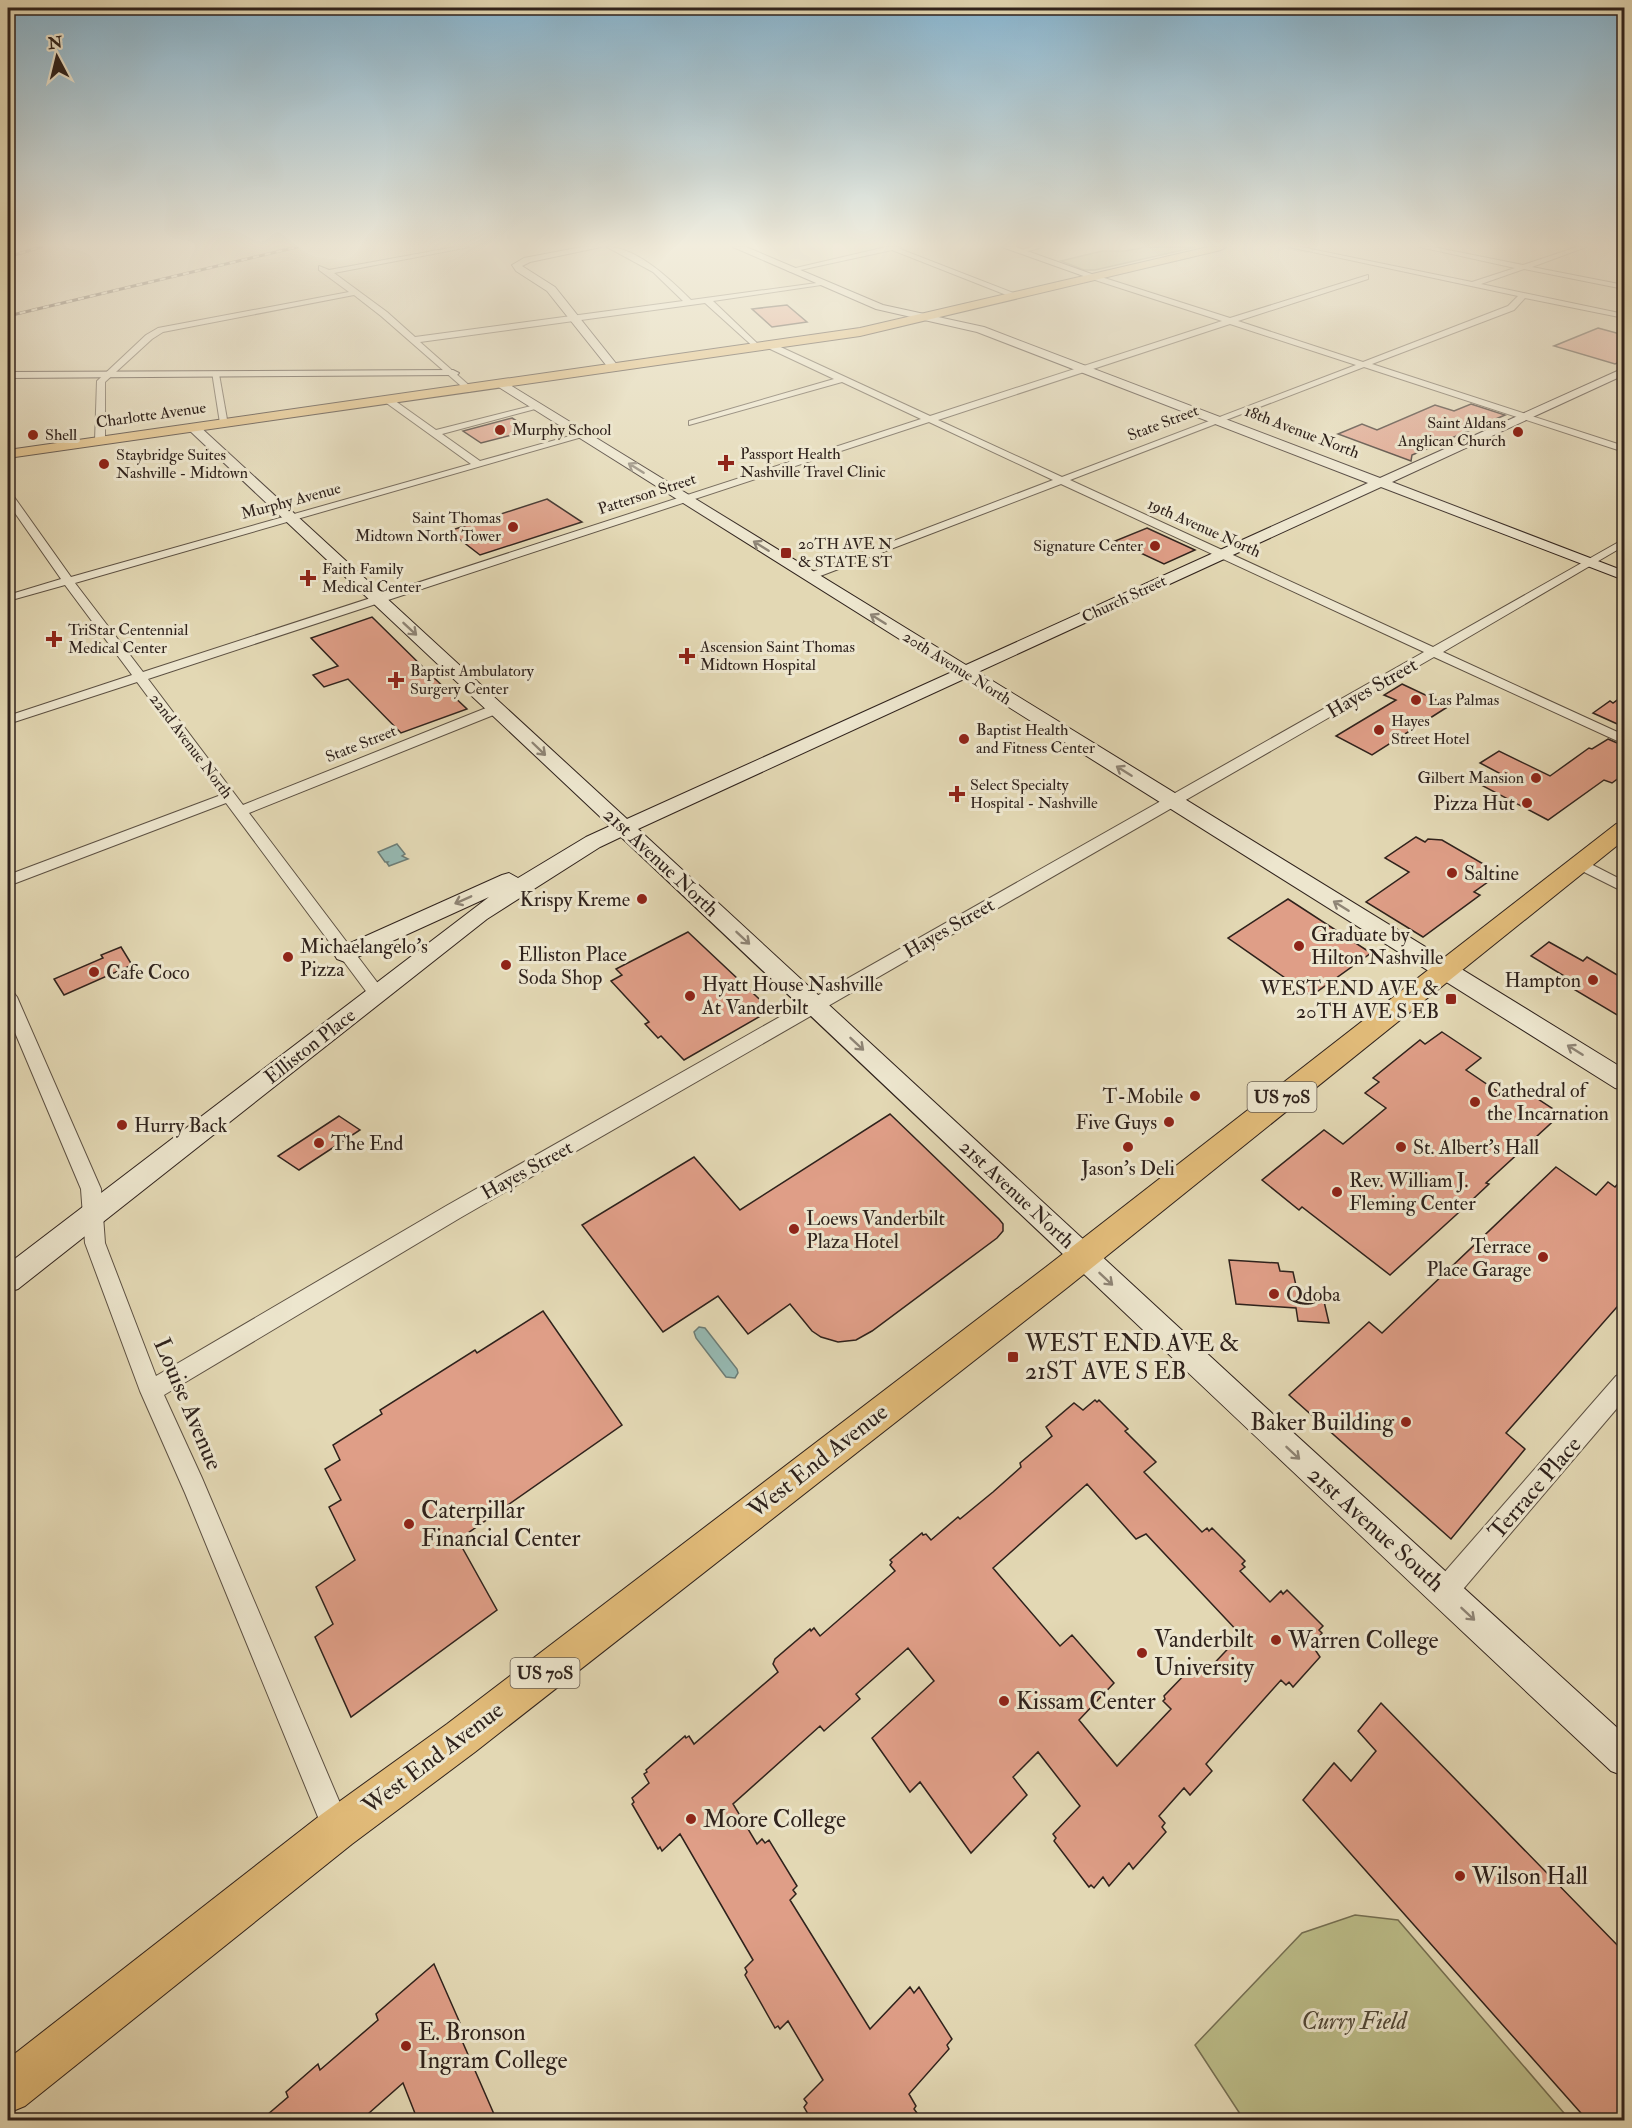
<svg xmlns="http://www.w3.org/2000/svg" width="1632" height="2128" font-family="'IM FELL Double Pica',serif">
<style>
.green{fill:#bbbc88;stroke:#756f52;stroke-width:1.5}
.water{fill:#96b9b2;stroke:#6d7d76;stroke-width:1.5}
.building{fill:#df9e87;stroke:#2f221c;stroke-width:1.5;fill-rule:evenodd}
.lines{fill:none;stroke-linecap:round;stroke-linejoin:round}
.street-casing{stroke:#5c5042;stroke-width:2}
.secondary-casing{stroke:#2f221c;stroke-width:2}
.primary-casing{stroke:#2f221c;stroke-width:2}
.street{fill:#ede6ce;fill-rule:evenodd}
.secondary{fill:#ede6ce;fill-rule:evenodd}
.primary{fill:#e2bc7a;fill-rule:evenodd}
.rail-casing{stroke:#2f221c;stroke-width:3}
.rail{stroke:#ede6ce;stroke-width:2;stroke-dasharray:6;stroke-linecap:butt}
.oneway{stroke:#8e8475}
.poi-dot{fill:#8f2418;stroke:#ede6ce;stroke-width:2}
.labels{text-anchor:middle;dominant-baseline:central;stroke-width:6;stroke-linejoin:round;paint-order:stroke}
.far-street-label{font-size:16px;fill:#2f221c;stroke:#ede6ce}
.far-poi-label{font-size:16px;fill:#2f221c;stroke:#ede6ce;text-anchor:start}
.shield{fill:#ede6ce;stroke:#685d51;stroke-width:1.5}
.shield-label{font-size:18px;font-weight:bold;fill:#2f221c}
.street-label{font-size:20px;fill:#2f221c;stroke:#ede6ce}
.poi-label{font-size:20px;fill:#2f221c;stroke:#ede6ce;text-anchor:start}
.near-poi-label{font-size:24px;fill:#2f221c;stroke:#ede6ce;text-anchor:start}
.near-street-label{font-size:24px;fill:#2f221c;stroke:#ede6ce}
.near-park-label{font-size:24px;font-style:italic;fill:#524837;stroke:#ede6ce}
</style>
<rect width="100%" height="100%" fill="#e3d8b4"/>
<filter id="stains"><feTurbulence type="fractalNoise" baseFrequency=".00333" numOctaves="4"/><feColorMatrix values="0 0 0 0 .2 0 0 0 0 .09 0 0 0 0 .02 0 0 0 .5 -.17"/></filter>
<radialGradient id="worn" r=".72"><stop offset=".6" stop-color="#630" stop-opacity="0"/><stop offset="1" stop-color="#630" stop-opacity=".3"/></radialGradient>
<!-- green -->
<g class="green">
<polygon points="1147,247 1196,247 1095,270 1084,270 1061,261 1102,251 1125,251"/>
<polygon points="1355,1915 1398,1920 1570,2120 1244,2120 1195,2045 1302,1933"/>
</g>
<!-- water -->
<g class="water">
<polygon points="397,844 405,854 402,856 408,859 389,866 387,863 388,862 385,862 378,852"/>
<polygon points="699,1327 705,1328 737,1369 738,1373 735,1378 726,1377 696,1338 694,1332"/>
</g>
<!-- building -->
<g class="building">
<polygon points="787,305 807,322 772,327 752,309"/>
<polygon points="1598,328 1624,335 1624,360 1615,364 1554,346"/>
<polygon points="1471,404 1505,415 1412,455 1411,461 1338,434 1362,424 1377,430 1435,405 1454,411"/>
<polygon points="512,418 531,430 481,443 463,431"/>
<polygon points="547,499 582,522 480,555 449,531"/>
<polygon points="1147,528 1195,550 1164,564 1115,541"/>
<polygon points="372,617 432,676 467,709 401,733 348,679 324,687 313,675 338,666 311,638"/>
<polygon points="1402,684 1449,706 1372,755 1336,736 1396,700 1384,695"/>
<polygon points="1624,695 1624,727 1593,713 1610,701 1613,703"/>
<polygon points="1608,739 1624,746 1624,774 1612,783 1604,780 1548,820 1483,786 1501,774 1480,763 1499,751 1550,776 1589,748 1592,749"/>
<polygon points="1416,837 1425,842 1428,839 1442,840 1492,869 1495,877 1474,892 1480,895 1423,937 1366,902 1409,872 1385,858"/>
<polygon points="1288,899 1371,953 1311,996 1228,938"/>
<polygon points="688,932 771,1010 684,1060 661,1036 658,1038 645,1024 649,1022 611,981 622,975 616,969"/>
<polygon points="1549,942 1583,961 1587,957 1624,979 1624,1019 1560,981 1566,977 1531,956"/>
<polygon points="121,947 132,965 64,995 54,979 103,958 101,955"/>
<polygon points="1442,1032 1481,1058 1466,1070 1503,1095 1515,1084 1561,1114 1486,1183 1489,1184 1456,1215 1390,1275 1302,1207 1299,1210 1262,1180 1324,1130 1343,1144 1386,1108 1365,1093 1379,1082 1373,1078 1420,1040 1425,1044"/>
<polygon points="890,1114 999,1219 1003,1224 1003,1231 997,1238 872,1331 856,1340 838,1342 821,1337 812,1331 790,1304 748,1334 718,1296 663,1332 582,1225 694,1157 740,1210"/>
<polygon points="339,1116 360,1130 299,1170 278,1156"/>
<polygon points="1556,1167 1596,1195 1608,1182 1615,1187 1624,1177 1624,1299 1506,1433 1525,1449 1451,1539 1289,1395 1369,1322 1382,1333"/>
<polygon points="1229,1260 1278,1263 1280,1271 1293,1272 1297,1290 1313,1291 1315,1296 1323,1297 1329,1323 1298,1321 1296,1308 1236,1304"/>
<polygon points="543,1311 622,1425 458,1540 497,1610 351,1717 315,1637 333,1624 316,1587 355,1560 329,1507 341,1500 325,1469 340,1460 333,1445 382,1414 380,1410 475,1350 477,1353"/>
<path d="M1095,1400L1097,1402L1099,1400L1128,1429L1125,1431L1156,1462L1144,1472L1202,1532L1207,1528L1209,1531L1212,1528L1245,1561L1242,1564L1245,1567L1240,1571L1270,1602L1281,1591L1283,1594L1287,1590L1323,1626L1319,1630L1322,1633L1312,1645L1320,1657L1293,1687L1289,1682L1286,1685L1281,1680L1206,1764L1212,1771L1190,1795L1184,1788L1159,1816L1165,1823L1162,1827L1166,1832L1133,1869L1129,1863L1109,1886L1103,1877L1094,1888L1091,1885L1089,1887L1054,1841L1056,1838L1053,1834L1080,1806L1038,1752L1013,1777L1027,1795L971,1853L920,1782L910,1792L872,1738L934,1681L908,1648L856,1694L860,1699L824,1731L820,1726L733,1804L757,1844L762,1839L765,1843L769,1840L797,1886L793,1890L796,1894L790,1900L870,2029L910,1987L914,1993L919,1987L952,2039L947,2045L949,2049L909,2094L916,2106L914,2109L917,2113L910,2121H812L804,2107L807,2103L804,2099L823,2080L788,2021L780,2029L778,2026L775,2028L745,1975L747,1972L745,1968L753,1960L680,1834L662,1851L660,1847L658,1849L632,1804L634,1802L632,1798L649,1783L644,1774L647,1772L646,1770L685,1736L686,1738L689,1736L694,1744L778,1672L773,1664L775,1659L810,1629L811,1631L814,1628L820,1636L895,1571L890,1565L892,1562L890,1560L922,1533L923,1535L926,1534L931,1540L958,1517L960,1519L993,1492L1021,1467L1020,1463L1052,1436L1046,1427L1074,1403L1083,1410ZM1087,1484L1136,1539L1146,1534L1241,1635L1204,1674L1193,1666L1164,1696L1165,1699L1163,1701L1171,1709L1117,1766L1079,1720L1114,1683L1072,1635L1060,1646L993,1568Z"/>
<polygon points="1381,1703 1624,1952 1624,2121 1588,2121 1303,1800 1334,1763 1351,1781 1376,1751 1358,1731"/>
<polygon points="434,1964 460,2023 456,2027 497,2121 418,2121 403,2083 360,2121 260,2121 288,2097 286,2092 318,2064 320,2070 378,2020 376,2014"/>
</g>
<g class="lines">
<defs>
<g id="street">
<path d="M455,247H469L334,273L387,312L415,337L683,301L653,272L607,247C637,247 671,280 691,300L824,282L828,284L713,301L760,346V350H757L705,303L420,342L471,387V391L468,392L381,316L354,295L163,332L152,339L105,382V441L100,444L95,441L97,381L146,335L158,328L349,292L319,270V266L329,270Z"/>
<polygon points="886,247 901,247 900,249 1021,296 1014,298 892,250 791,272 787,270"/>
<polygon points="1031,247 1043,247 1021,253 1018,251"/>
<path d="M1289,247H1301L1472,282L1515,268L1420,247H1433L1523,265L1577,247H1586L1532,267L1624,285V289L1524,269L1481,284L1624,314V318L1525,298L1514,310L1372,364L1624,446V452L1364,367L1070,480L1433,647L1624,539V546L1443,652L1624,735V744L1434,657L460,1218L164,1395L202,1478L351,1829L347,1839L337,1843L327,1839L185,1493L140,1391L85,1243L81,1189L8,1016V991L14,993L17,997L101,1189L105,1243L156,1376L446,1206L1424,652L1061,484L815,578H807V574L1053,480L929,422L148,679L243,805L491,706H501L503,709L501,712L249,813L383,990L386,994L383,998L377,1000L371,998L226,803L8,886V875L221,795L137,682L8,724V716L132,675L65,585L8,601V595L61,579L8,503V493L12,494L71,577L471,464L385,402V398H391L436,430L539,404V408L442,434L480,461L584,432L589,435L75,583L143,672L921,419L842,382L689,425V421L834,379L768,348V344H774L930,416L1222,321L1092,279L1095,275L1230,318L1368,275V279L1238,321L1363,362L1508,306L1518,296ZM1230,324L1356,365L1062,477L938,420Z"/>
<polygon points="212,372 219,374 228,425 220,423"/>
<polygon points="1581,859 1624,881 1624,892 1576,868 1573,864"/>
<polygon points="1624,1373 1624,1400 1453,1601 1444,1605 1435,1601 1431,1592 1435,1583 1616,1376"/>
</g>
<g id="secondary">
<polygon points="582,247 601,247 530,262 522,266 555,287 618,366 618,370 610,370 547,291 516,271 512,265 524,258"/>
<path d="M733,247H746L883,305L984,327L1380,478L1624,368V375L1392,482L1624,571V580L1381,487L978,672L1624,1069V1090L1615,1088L964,679L638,829L1263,1405L1624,1734V1776L1611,1771C1280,1461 952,1148 621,837L600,847L487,919L18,1289L8,1292V1264L489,897L353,959L345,962L337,959L334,954L337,949L502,875L509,873L518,878L586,837L610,826L190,431L188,428L190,425H198L627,819L952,672L497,386V382H505L966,665L1368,483L977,332L876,309Z"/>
<polygon points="1002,247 1016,247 1100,277 1092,279"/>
<polygon points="453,370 459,373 457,375 8,378 8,372"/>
</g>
<g id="primary">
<polygon points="1208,247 1226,247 1221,250 860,336 8,458 8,450 860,328"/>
<polygon points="1624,822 1624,840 1068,1287 475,1752 352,1844 25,2106 8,2113 8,2059 322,1814 447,1724 1046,1267 1616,824"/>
</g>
</defs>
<!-- street casing -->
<use href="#street" class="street-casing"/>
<!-- secondary casing -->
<use href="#secondary" class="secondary-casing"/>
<!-- primary casing -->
<use href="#primary" class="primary-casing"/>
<!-- street -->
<use href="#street" class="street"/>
<!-- secondary -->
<use href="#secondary" class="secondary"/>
<!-- primary -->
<use href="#primary" class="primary"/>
<defs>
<g id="rail">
<polyline points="8,257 41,247"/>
<polyline points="8,316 297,247"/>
</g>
</defs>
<!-- rail casing -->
<use href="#rail" class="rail-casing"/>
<!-- rail -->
<use href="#rail" class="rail"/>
</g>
<!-- one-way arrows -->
<defs><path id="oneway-shaft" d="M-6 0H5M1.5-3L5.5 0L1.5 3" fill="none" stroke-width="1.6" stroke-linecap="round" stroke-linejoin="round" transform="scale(1.5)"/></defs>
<g class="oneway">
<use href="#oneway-shaft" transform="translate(636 468) rotate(-148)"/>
<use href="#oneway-shaft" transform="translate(761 546) rotate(-148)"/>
<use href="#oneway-shaft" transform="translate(878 619) rotate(-148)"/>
<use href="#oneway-shaft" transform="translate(410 629) rotate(43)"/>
<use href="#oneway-shaft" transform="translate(539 749) rotate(44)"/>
<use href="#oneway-shaft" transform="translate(1124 771) rotate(-148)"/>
<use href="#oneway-shaft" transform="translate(463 900) rotate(156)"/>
<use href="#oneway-shaft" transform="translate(1341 906) rotate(-148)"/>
<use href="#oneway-shaft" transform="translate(743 938) rotate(43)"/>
<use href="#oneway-shaft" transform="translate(857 1044) rotate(43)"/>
<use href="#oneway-shaft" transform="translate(1575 1050) rotate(-148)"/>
<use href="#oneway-shaft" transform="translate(1106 1279) rotate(43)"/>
<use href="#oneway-shaft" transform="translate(1293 1453) rotate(43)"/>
<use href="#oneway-shaft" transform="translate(1468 1614) rotate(43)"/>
</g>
<!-- sky -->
<linearGradient id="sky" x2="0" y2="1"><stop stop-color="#87b6d2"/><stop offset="0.45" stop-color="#f2eddd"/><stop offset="1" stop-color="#f2eddd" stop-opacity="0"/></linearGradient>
<rect width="1632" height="545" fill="url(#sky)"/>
<!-- markers -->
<g class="poi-dot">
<circle cx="500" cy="430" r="6"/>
<circle cx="1518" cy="432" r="6"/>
<circle cx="33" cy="435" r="6"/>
<path d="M723 454h6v6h6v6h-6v6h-6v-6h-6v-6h6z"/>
<circle cx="104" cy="464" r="6"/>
<circle cx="513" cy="527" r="6"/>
<circle cx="1155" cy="546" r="6"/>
<rect x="780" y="547" width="12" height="12" rx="3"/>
<path d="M305 569h6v6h6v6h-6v6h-6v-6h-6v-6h6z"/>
<path d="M51 630h6v6h6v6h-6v6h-6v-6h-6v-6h6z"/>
<path d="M684 647h6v6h6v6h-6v6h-6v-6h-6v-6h6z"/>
<path d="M393 671h6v6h6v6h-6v6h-6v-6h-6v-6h6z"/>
<circle cx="1416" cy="700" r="6"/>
<circle cx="1379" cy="730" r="6"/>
<circle cx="964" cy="739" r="6"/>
<circle cx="1536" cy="778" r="6"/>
<path d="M954 785h6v6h6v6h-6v6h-6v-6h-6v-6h6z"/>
<circle cx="1527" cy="803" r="6"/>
<circle cx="1452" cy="873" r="6"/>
<circle cx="642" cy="899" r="6"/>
<circle cx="1299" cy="946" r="6"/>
<circle cx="288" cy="957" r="6"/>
<circle cx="506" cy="965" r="6"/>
<circle cx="94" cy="972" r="6"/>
<circle cx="1593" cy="980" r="6"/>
<circle cx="690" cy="996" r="6"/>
<rect x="1445" y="993" width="12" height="12" rx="3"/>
<circle cx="1195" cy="1096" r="6"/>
<circle cx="1475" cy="1102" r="6"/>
<circle cx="1169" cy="1122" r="6"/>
<circle cx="122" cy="1125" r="6"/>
<circle cx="319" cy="1143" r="6"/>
<circle cx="1128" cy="1147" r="6"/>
<circle cx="1401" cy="1147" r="6"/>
<circle cx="1337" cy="1192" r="6"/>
<circle cx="794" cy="1229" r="6"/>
<circle cx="1543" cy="1257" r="6"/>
<circle cx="1274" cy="1294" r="6"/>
<rect x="1007" y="1351" width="12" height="12" rx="3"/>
<circle cx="1406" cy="1422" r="6"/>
<circle cx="409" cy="1524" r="6"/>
<circle cx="1276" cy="1640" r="6"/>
<circle cx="1142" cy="1653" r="6"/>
<circle cx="1004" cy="1701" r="6"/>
<circle cx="691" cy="1819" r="6"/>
<circle cx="1460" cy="1876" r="6"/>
<circle cx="406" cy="2046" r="6"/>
</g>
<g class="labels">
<!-- far-street labels -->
<g class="far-street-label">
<text transform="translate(151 415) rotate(-8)">Charlotte Avenue</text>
<text transform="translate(1163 423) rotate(-21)">State Street</text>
<text transform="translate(1302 432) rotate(21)">18th Avenue North</text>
<text transform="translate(647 494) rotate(-18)">Patterson Street</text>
<text transform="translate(291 501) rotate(-15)">Murphy Avenue</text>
<text transform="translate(1204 528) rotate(24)">19th Avenue North</text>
<text transform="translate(1124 599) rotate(-25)">Church Street</text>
<text transform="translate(957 668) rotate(32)">20th Avenue North</text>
<text transform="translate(361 744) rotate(-22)">State Street</text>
<text transform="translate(191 746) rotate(53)">22nd Avenue North</text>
</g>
<!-- far-poi labels -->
<g class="far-poi-label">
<text x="1506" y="423" text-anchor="end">Saint Aldans<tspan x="1506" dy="18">Anglican Church</tspan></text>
<text x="512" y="430">Murphy School</text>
<text x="45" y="435">Shell</text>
<text x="740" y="454">Passport Health<tspan x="740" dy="18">Nashville Travel Clinic</tspan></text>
<text x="116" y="455">Staybridge Suites<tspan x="116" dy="18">Nashville - Midtown</tspan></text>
<text x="501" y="518" text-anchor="end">Saint Thomas<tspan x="501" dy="18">Midtown North Tower</tspan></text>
<text x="798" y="544">20TH AVE N<tspan x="798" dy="18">&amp; STATE ST</tspan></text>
<text x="1143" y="546" text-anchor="end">Signature Center</text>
<text x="322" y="569">Faith Family<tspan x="322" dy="18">Medical Center</tspan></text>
<text x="68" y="630">TriStar Centennial<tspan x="68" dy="18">Medical Center</tspan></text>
<text x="700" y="647">Ascension Saint Thomas<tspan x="700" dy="18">Midtown Hospital</tspan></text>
<text x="410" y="671">Baptist Ambulatory<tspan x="410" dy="18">Surgery Center</tspan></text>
<text x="1428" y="700">Las Palmas</text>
<text x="1391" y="721">Hayes<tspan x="1391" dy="18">Street Hotel</tspan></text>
<text x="976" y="730">Baptist Health<tspan x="976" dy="18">and Fitness Center</tspan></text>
<text x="1524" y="778" text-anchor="end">Gilbert Mansion</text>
<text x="970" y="785">Select Specialty<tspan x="970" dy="18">Hospital - Nashville</tspan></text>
</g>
<!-- shield labels -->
<g class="shield">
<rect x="1247.5" y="1082" width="69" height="30" rx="4.5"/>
<rect x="510.5" y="1658" width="69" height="30" rx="4.5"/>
</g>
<g class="shield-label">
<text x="1282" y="1097">US 70S</text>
<text x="545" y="1673">US 70S</text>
</g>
<!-- street labels -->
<g class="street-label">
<text transform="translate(1372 688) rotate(-30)">Hayes Street</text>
<text transform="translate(661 862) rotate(43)">21st Avenue North</text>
<text transform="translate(949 928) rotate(-30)">Hayes Street</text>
<text transform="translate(310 1046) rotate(-38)">Elliston Place</text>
<text transform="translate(527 1170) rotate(-29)">Hayes Street</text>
<text transform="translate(1017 1194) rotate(43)">21st Avenue North</text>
</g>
<!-- poi labels -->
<g class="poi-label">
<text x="1515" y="803" text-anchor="end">Pizza Hut</text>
<text x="1464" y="873">Saltine</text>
<text x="630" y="899" text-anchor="end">Krispy Kreme</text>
<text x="1311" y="934">Graduate by<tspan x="1311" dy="23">Hilton Nashville</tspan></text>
<text x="300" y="946">Michaelangelo’s<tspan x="300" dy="23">Pizza</tspan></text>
<text x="518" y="954">Elliston Place<tspan x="518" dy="23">Soda Shop</tspan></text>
<text x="106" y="972">Cafe Coco</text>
<text x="1581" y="980" text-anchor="end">Hampton</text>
<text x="702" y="984">Hyatt House Nashville<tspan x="702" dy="23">At Vanderbilt</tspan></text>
<text x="1439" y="988" text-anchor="end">WEST END AVE &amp;<tspan x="1439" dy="23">20TH AVE S EB</tspan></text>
<text x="1487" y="1090">Cathedral of<tspan x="1487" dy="23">the Incarnation</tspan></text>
<text x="1183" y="1096" text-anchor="end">T-Mobile</text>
<text x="1157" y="1122" text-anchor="end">Five Guys</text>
<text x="134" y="1125">Hurry Back</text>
<text x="331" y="1143">The End</text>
<text x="1413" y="1147">St. Albert's Hall</text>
<text x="1128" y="1168" text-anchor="middle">Jason's Deli</text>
<text x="1349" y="1180">Rev. William J.<tspan x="1349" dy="23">Fleming Center</tspan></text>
<text x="806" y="1218">Loews Vanderbilt<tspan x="806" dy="23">Plaza Hotel</tspan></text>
<text x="1531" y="1246" text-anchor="end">Terrace<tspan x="1531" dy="23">Place Garage</tspan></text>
<text x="1286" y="1294">Qdoba</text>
</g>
<!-- near-poi labels -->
<g class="near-poi-label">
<text x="1025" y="1343">WEST END AVE &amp;<tspan x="1025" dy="28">21ST AVE S EB</tspan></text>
<text x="1394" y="1422" text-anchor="end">Baker Building</text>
<text x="421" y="1510">Caterpillar<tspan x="421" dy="28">Financial Center</tspan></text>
<text x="1154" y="1639">Vanderbilt<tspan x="1154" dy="28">University</tspan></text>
<text x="1288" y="1640">Warren College</text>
<text x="1016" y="1701">Kissam Center</text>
<text x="703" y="1819">Moore College</text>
<text x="1472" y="1876">Wilson Hall</text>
<text x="418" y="2032">E. Bronson<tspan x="418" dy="28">Ingram College</tspan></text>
</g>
<!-- near-street labels -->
<g class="near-street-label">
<text transform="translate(188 1404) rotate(67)">Louise Avenue</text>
<text transform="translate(818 1461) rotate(-38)">West End Avenue</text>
<text transform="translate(1535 1488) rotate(-49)">Terrace Place</text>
<text transform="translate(1376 1529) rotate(42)">21st Avenue South</text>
<text transform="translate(433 1758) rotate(-37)">West End Avenue</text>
</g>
<!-- near-park labels -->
<g class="near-park-label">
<text x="1354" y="2021">Curry Field</text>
</g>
</g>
<!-- margin -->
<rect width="1632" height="2128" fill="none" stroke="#e3d8b4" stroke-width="30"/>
<rect x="9" y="9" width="1614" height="2110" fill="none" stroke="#2f221c" stroke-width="3"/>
<rect x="15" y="15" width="1602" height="2098" fill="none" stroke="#2f221c" stroke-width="1.5"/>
<!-- north arrow -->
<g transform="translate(57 57) rotate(353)" stroke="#ede6ce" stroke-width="4.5" paint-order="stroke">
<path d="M0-4.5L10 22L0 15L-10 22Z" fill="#2f221c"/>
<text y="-9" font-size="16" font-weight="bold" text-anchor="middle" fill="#2f221c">N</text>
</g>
<rect width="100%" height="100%" filter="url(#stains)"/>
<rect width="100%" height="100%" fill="url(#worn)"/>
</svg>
